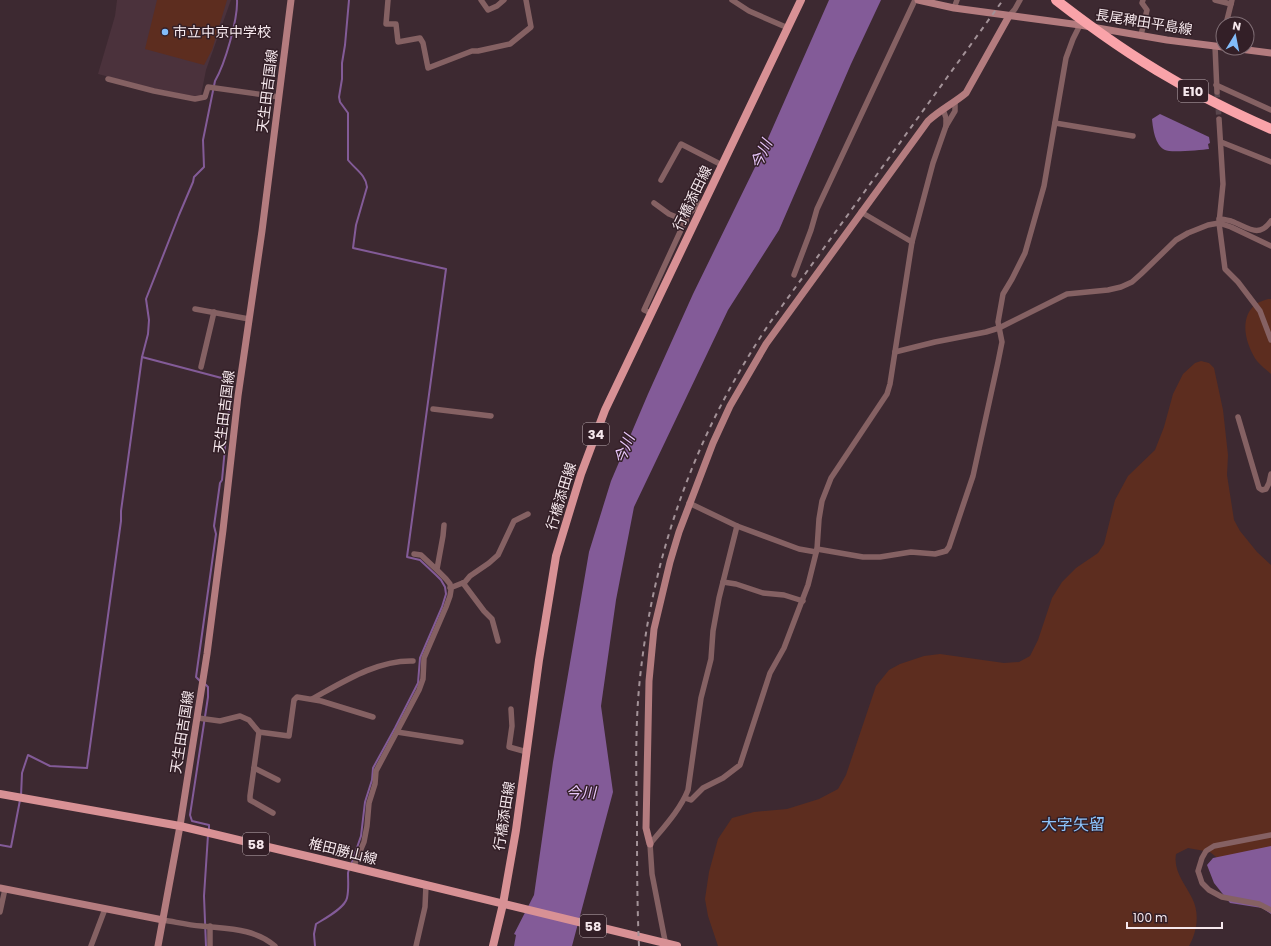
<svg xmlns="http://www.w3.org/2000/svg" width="1271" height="946" font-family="Poppins,'Noto Sans JP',sans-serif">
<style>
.built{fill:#4b323c}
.green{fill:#5d2d1f}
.water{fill:#835b98}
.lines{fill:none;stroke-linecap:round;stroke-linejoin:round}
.stream{stroke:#835b98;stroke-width:2}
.street-tunnel{stroke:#59464d;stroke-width:5.5;stroke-dasharray:5.5 3;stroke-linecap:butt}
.street{stroke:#856163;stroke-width:5.5}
.secondary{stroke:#b47c7f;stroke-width:7}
.primary{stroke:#d89195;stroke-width:8}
.highway{stroke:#f9a3a9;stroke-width:10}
.rail{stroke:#a39298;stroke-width:2;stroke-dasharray:5 5;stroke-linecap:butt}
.poi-dot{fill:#82bcfa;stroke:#331f27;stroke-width:1.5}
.labels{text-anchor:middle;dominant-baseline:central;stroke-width:3;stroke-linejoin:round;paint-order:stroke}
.shield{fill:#331f27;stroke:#bcacb2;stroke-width:1}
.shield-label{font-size:13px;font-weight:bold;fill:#f6e8ed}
.street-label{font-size:14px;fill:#f6e8ed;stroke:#331f27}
.poi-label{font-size:14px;fill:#f6e8ed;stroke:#331f27;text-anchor:start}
.water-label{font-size:15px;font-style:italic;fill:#eac9fd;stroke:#331f27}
.quarter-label{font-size:16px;fill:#8cc3fc;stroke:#331f27}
</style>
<rect width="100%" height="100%" fill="#3d2931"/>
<!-- built -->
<polygon class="built" points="117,0 231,0 206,70 201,95 199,97 155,89 98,74 115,16"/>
<!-- green -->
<g class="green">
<polygon points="157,0 227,0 212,50 204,65 145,49"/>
<path d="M1268,299H1271V374C1267,370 1261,366 1257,361C1246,345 1238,318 1256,304C1259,302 1264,300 1268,299Z"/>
<path d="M1201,361L1209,363L1214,368L1223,410L1228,455L1227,475L1234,520L1240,531L1257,552L1271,565V877L1226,865L1210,852L1188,848L1176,854C1173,871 1185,884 1192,898C1200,913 1197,932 1189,946H718L708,916L705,899L709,872L718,839L732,818L754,812L787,809L819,799L838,789L846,775L876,686L889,670L900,664L924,656L940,654L1004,663L1019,662L1030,656L1038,640L1052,598L1062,582L1076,568L1098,553L1104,544L1115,500L1128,476L1155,450L1164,427L1173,394L1183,374L1195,363Z"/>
</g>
<!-- water -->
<g class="water">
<polygon points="829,0 881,0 851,64 779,230 728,310 634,507 616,600 601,706 613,792 572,946 514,946 516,935 514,934 534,895 553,762 589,552 611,481 648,394 693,294 758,161"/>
<path d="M1160,114L1209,137L1210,143L1208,144L1209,149C1201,150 1170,153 1165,150C1155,145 1153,129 1152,119Z"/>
<polygon points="1271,846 1271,914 1262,908 1230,903 1214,883 1207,865 1213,858"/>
</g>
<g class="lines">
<!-- stream -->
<g class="stream">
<path d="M349,0L345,45L342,63V79L339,97L340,102L348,113V160C355,169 366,175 367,187L356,225L353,248L446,269L407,557L420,560L436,575L441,580L445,587L446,594L442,607L420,658L418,683L395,728L373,768L372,780L365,802L361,836L351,865"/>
<polyline points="142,357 233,381 228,417 224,418 222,435 226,437 222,480 220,483 214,526 216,534 196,677 201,682"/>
<polyline points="205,684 208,687 208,697 190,815 192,821 209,825 209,831"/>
<path d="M21,796L22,773L28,755L50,766L87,768L121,521V511L142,357L148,334L149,320L146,299L179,215L193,182L194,177L204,167L203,140L215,81C225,64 238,19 237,0"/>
<polyline points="0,845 11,847 20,800"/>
<polyline points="206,946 204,896 208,835"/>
<path d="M315,946L314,934L316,924C324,919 345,908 347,898C349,890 348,881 348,873L349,869"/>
</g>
<!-- street-tunnel -->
<polyline class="street-tunnel" points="1217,92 1219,119"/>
<!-- street -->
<g class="street">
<polyline points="388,0 386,24 396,24 398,42 420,38 423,43 428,68 472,51 478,51 510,44 531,27 526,0"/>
<polyline points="481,0 488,10 497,6 504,0"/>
<polyline points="732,0 749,11 788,28"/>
<polyline points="1215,0 1231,4"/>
<polyline points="954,8 957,0"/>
<polyline points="1009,16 1015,9 1020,0"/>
<polyline points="1226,24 1232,0"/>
<polyline points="1141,35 1147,10 1142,3 1143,0"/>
<polyline points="1215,46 1217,92"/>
<polyline points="1221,47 1223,38"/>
<polyline points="108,79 154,91 195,99 205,97 208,87 279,97"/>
<polyline points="1216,85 1271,110"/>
<polyline points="943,109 946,118 946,126"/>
<polyline points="1219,119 1223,184 1219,223 1225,269 1238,282 1260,311 1271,340"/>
<polyline points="1055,123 1133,136"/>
<polyline points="1221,142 1271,162"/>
<polyline points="661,180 681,144 722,165"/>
<polyline points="654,203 669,214 686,221"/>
<polyline points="861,212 912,242"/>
<path d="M1219,219C1223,219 1227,220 1231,221C1248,227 1258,239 1271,221"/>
<polyline points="794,275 811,230 817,209 915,0"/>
<polyline points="195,309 249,319"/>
<polyline points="651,313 644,310 686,219 690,213 699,203 703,205"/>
<polyline points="895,352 935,342 986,332 999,328 1067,294 1108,290 1121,287 1132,282 1141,274 1176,240 1188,233 1208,225 1219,223 1231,227 1271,246"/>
<polyline points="201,367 214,312"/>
<polyline points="433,409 491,416"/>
<polyline points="1238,417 1259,488 1262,490 1266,489 1269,483 1271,474"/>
<polyline points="689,503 737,526 799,549 816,552"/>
<polyline points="817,549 863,557 880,557 911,552 935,554 946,551 949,547 973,476 998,362 1002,342 998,322 1003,294 1012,279 1025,253 1044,186 1066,58 1073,39 1080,25"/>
<polyline points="437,569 443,536 444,525"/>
<polyline points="723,582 736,584 763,593 784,595 803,601"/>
<polyline points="463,583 484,611 492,619 498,641"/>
<polyline points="450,588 465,582 470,576 489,563 498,555 514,521 528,514"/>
<path d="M312,699C343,682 377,660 413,661"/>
<polyline points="511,709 512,726 509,747 527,752"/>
<polyline points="198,718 220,721 240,716 249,720 259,732 289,736 294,700 297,697 321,701 373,717"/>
<polyline points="259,732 250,796 250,800 273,813"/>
<polyline points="397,732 461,742"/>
<polyline points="254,768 278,780"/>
<polyline points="685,798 691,800 703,788 723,778 740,765 770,673 784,648 808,585 817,549 819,519 822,501 831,478 887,394 890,384 912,242 933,163 946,126 955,111 955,102"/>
<polyline points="1271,835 1214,846 1206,851 1202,858 1198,871 1202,883 1209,890 1222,897 1259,904 1271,910"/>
<polyline points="353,868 364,842 367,826 369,803 375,784 376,771 419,690 423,679 424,658 446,607 450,596 451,590 450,584 446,579 436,569 421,555 414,554"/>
<polyline points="0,912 5,889"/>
<path d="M163,920C176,922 188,925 201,926C227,929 254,928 275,946"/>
<polyline points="91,946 105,909"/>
<polyline points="210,946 210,926"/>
<polyline points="416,946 425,907 426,885"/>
<path d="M666,946L652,874L650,844C664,827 680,810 688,790L701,698L711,659L713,631L719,598L737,526"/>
</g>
<!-- secondary -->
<g class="secondary">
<polyline points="918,0 954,8 1080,25 1167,40 1223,47"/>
<polyline points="1232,48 1271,53"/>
<path d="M650,844L646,828L649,681L654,629L670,562L679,532L713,443L730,406L766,344L928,121C940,110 954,103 966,93L1009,16"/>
<polyline points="0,888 163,920"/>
<polyline points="158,946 180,826 207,654 223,530 238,396 262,231 291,0"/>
</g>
<!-- primary -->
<g class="primary">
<polyline points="0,794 180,826 315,858 677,946"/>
<polyline points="493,946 503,904 516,830 539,660 556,556 581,474 605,410 801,0"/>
</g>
<!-- highway -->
<path class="highway" d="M1056,0C1092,28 1130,55 1170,78C1202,97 1237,114 1271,129"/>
<!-- rail -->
<path class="rail" d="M639,946C637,903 637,859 637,816C636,767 635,718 641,669C651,582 676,496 715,417C731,385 749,354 769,324L1003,0"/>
</g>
<!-- markers -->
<circle class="poi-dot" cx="165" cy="32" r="4"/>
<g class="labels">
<!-- shield labels -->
<g class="shield">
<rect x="1178" y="80" width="30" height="22" rx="3"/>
<rect x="583" y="423" width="26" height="22" rx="3"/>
<rect x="243" y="833" width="26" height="22" rx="3"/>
<rect x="580" y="915" width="26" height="22" rx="3"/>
</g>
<g class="shield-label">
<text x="1193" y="91">E10</text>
<text x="596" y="434">34</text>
<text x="256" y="844">58</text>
<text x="593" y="926">58</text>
</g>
<!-- street labels -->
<g class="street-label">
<text transform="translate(1144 22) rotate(9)">長尾稗田平島線</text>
<text transform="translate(267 91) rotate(-83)">天生田吉国線</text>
<text transform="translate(692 198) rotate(-64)">行橋添田線</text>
<text transform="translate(224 412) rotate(-83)">天生田吉国線</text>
<text transform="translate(561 496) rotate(-73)">行橋添田線</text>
<text transform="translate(182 732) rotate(-81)">天生田吉国線</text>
<text transform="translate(504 816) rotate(-81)">行橋添田線</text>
<text transform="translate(343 851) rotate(14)">椎田勝山線</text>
</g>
<!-- poi labels -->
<g class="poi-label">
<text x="173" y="32">市立中京中学校</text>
</g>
<!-- water labels -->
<g class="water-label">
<text transform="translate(761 154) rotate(-65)">今川</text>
<text transform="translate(624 449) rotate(-68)">今川</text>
<text x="581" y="792">今川</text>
</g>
<!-- quarter labels -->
<g class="quarter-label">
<text x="1073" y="824">大字矢留</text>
</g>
</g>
<!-- north arrow -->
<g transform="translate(1235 36) rotate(10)"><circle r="19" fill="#331f27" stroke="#816f76"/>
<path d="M0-3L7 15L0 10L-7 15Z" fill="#82bcfa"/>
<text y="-6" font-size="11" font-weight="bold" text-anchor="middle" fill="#f6e8ed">N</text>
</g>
<!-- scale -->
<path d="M1127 922v6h95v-6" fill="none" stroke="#f6e8ed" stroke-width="2"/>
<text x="1133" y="922" font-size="12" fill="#f6e8ed" stroke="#331f27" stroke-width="3" paint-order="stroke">100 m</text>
</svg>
